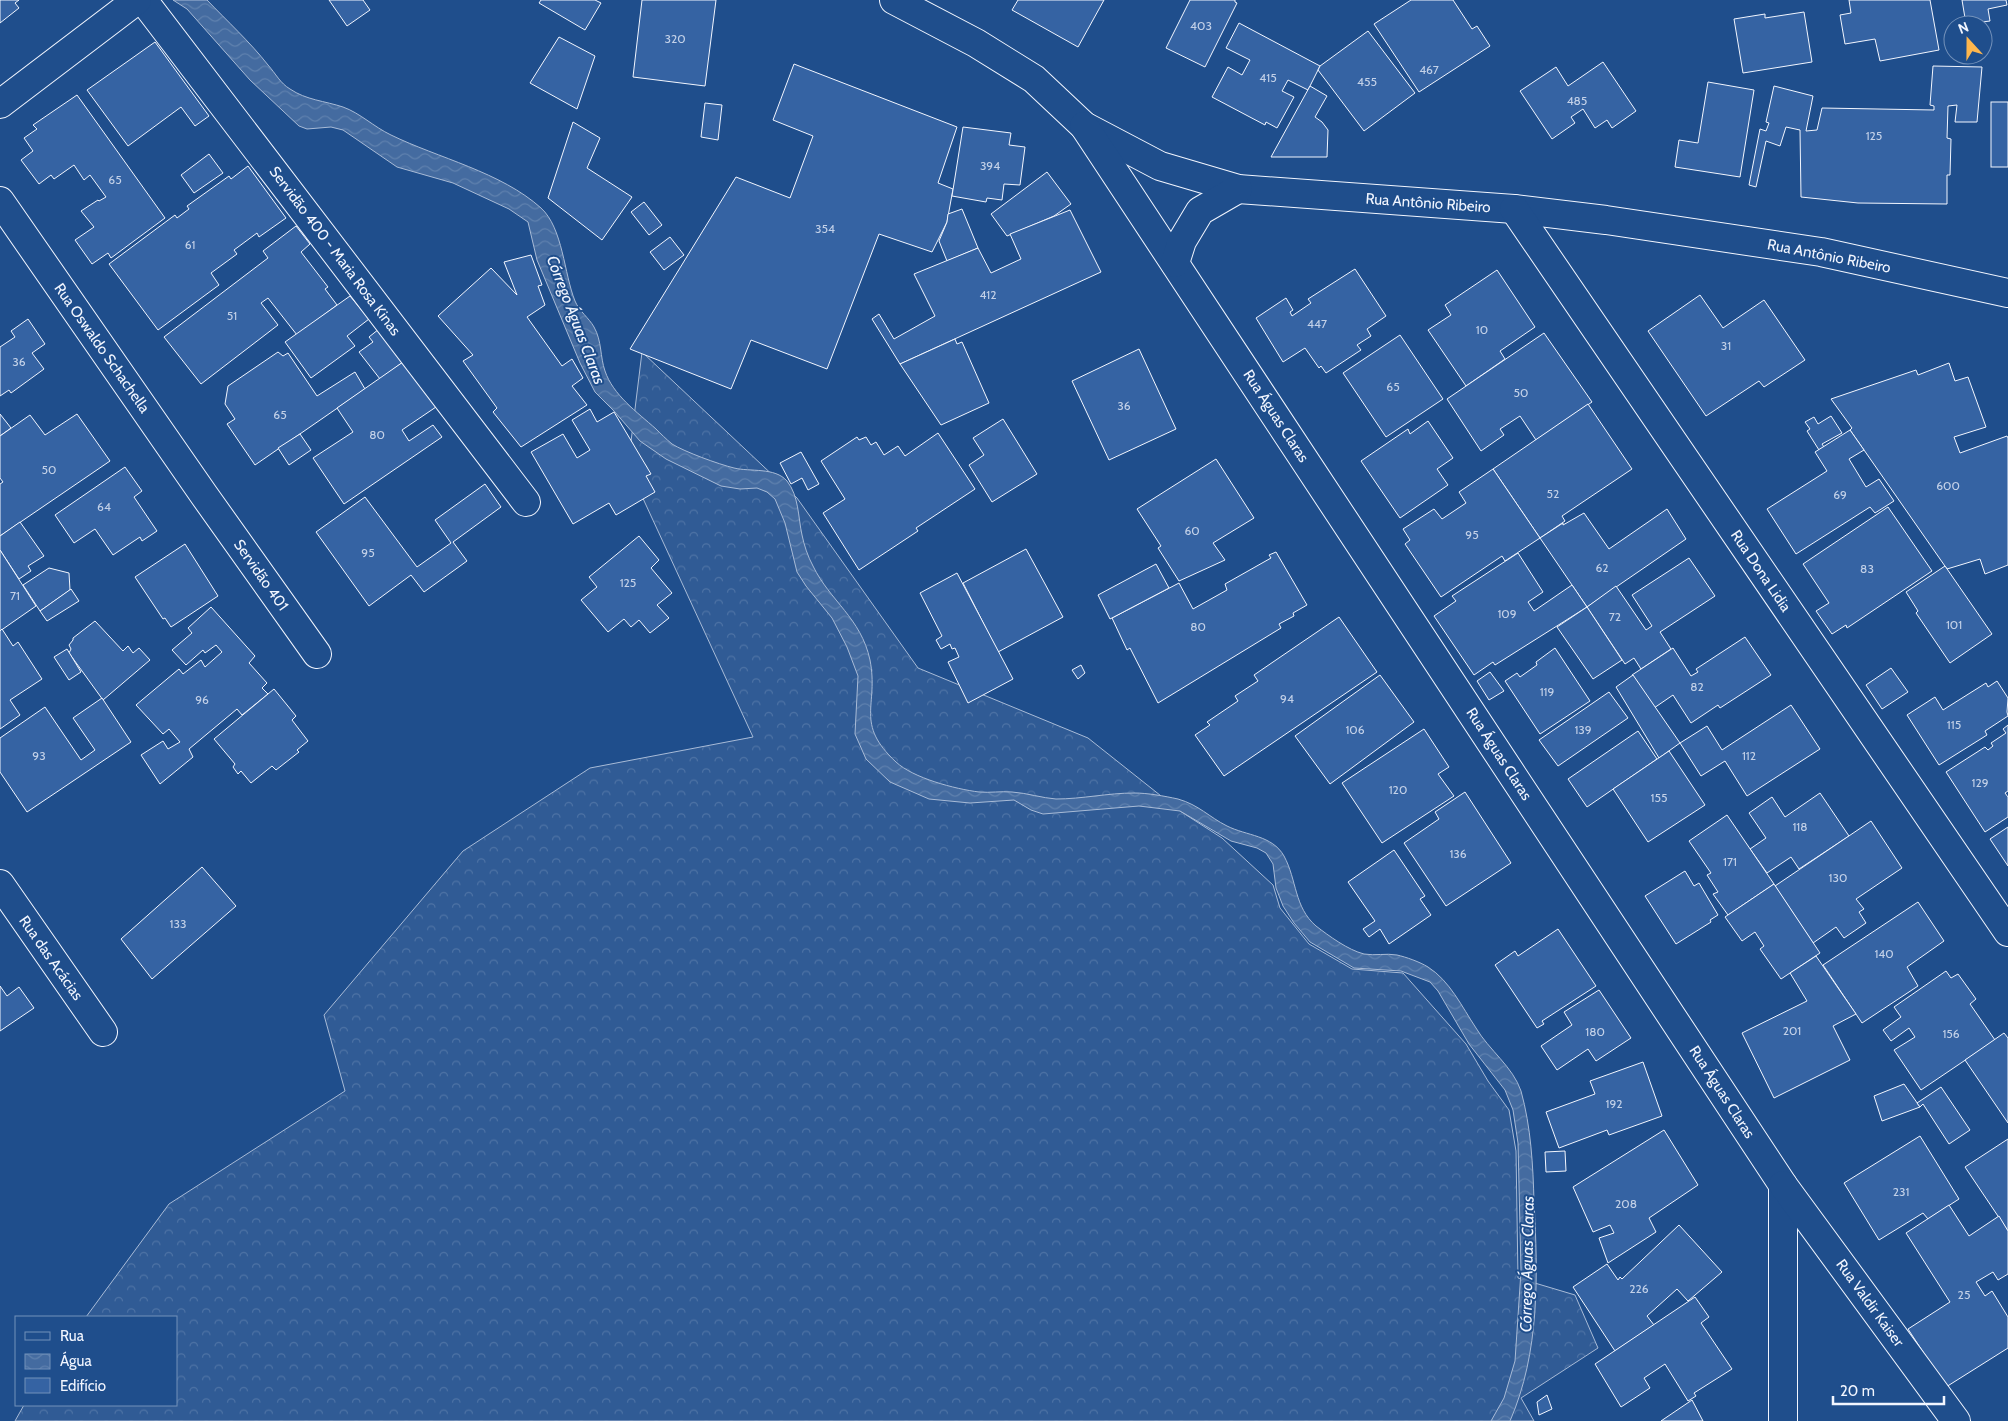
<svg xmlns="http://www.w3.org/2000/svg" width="2008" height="1421" font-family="Cabin,sans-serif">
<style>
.forest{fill:url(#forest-crowns);stroke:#a8bbd7}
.water{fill:url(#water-waves);stroke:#a8bbd7}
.building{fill:#3563a3;stroke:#f2f6ff}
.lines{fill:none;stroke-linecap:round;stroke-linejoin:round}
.minor-casing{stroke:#f2f6ff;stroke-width:30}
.minor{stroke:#1f4e8c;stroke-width:28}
.labels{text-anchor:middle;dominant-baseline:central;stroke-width:4;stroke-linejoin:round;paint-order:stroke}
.number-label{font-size:12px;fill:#c3d1e8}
.street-label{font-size:15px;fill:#f2f6ff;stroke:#1f4e8c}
.water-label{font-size:16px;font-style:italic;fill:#f2f6ff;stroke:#1f4e8c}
</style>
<defs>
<pattern id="forest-crowns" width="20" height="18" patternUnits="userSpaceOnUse" patternTransform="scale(1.25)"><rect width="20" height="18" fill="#305b95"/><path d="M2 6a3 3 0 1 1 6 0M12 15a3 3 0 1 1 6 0" fill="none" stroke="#4e73a5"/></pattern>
<pattern id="water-waves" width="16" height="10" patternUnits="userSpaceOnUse" patternTransform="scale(1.25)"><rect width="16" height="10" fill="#446ba0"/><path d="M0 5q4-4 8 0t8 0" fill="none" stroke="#5f81ae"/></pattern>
</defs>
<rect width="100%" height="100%" fill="#1f4e8c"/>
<!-- forest -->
<polygon class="forest" points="642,352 797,498 918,668 1088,738 1180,811 1222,838 1273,885 1280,908 1309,944 1352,969 1403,973 1466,1044 1488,1081 1509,1110 1516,1151 1518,1278 1575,1295 1598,1348 1521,1398 1534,1421 15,1421 24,1405 176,1405 176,1317 86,1317 169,1204 345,1091 324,1015 463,851 590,768 753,737 628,466"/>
<!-- water -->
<path class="water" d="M173,0H207C227,21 250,42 268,65C276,74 280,83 290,89C306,100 325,101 343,107C360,113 374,127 391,135C438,158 501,172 541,208C563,228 564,274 575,301C579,311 589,318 594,327C602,341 600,357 605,371C613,395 637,412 656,429C661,434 666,439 672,444C685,452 718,464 734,468C750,472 775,467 787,481C799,496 798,517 802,535C804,545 808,557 813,566C830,601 861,618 870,660C879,706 854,723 896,762C913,778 955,789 979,792C990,793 1001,791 1012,792C1027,793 1042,798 1056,799C1082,799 1108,793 1134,793C1148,793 1164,796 1178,799C1199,805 1209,817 1227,826C1247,836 1272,835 1284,856C1297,880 1294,907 1316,926C1329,936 1348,950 1364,954C1375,956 1386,953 1397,955C1406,957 1420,962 1428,967C1450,981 1462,1007 1476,1028C1489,1050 1513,1067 1521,1091C1531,1127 1533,1165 1534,1202C1538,1275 1540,1352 1510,1421H1491L1504,1398L1515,1361L1521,1271L1518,1143L1513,1110L1505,1090L1469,1044L1438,991L1430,982L1401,971L1354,968L1310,942L1294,923L1283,906L1276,888L1273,864L1266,853L1257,848L1231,841L1180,811L1139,806L1043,814L1031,810L1014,800L970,803L929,799L890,782L866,759L855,734L858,676L847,647L832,618L806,586L797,572L785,523L775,499L767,492L757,488L740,489L721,486L666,459L640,441L614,411L595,392L580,363L537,260L528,222L509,209L453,183L397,167L343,130L331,127L307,129L299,126L250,80L187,9Z"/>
<!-- building -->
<g class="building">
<polygon points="0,0 19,0 15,3 19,8 0,23"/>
<polygon points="329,0 363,0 370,10 347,26"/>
<polygon points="541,0 595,0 601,3 585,30 539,3"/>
<polygon points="642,0 716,0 705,86 633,77"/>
<polygon points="1018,0 1104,0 1078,47 1012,10"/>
<polygon points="1190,0 1235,0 1235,2 1237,3 1205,67 1166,48"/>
<polygon points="1411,0 1453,0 1472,29 1477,26 1490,46 1419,92 1374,24"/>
<polygon points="1849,0 1930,0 1939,50 1880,61 1875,39 1845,44 1840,15 1851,13"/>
<polygon points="1962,0 2006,0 2007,5 1988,9 1990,21 1966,24"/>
<polygon points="1804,12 1812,62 1743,73 1734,19 1765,14 1765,18"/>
<polygon points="1239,23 1320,66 1308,90 1288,80 1282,91 1294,97 1277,128 1266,122 1265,125 1212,97 1228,67 1242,75 1250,60 1226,48"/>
<polygon points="1368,31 1415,93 1364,131 1318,70 1320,66"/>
<polygon points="559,37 595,56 577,109 530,83"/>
<polygon points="155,42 209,116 195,126 181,107 128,146 87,90"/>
<polygon points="1603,62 1636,111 1612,128 1607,120 1595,128 1583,109 1571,117 1575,123 1552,139 1520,91 1556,67 1568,86"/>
<polygon points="794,64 957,127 938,183 953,189 947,222 932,252 879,234 827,369 751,340 731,389 630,349 736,177 790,198 813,136 773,120"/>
<polygon points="1933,66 1982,67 1977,122 1955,122 1957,105 1948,106 1947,138 1951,139 1950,175 1947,175 1947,204 1858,203 1801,197 1800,130 1786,127 1780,146 1766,141 1756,187 1749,185 1760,129 1766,131 1769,123 1766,122 1774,86 1813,96 1806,131 1817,130 1822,108 1934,110 1934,106 1930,105"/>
<polygon points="1708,82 1754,90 1740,177 1675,167 1679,140 1698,143"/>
<polygon points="1310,86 1327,96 1315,117 1322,122 1328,130 1327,157 1271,157"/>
<polygon points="77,95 165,218 111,258 108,253 92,264 75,240 94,227 81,211 98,200 99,201 106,197 90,175 84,180 74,165 54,179 51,175 39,184 21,160 33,151 24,138 37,129 33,125"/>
<rect x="1991" y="102" width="17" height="65"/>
<polygon points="705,103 722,105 718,140 701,137"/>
<polygon points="573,122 600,138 587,168 632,197 602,240 548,198"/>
<polygon points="963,127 1011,133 1009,145 1025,147 1020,185 1004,184 1002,200 987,198 986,202 952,196"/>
<polygon points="209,154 223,173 194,193 181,175"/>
<polygon points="248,166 286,218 259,237 257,233 234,250 237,254 211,273 219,285 158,330 109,264 175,215 177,218 189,209 187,206 229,176 231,179"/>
<polygon points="1047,172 1071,204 1054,216 1007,236 991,214"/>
<polygon points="644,202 662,225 649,235 631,212"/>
<polygon points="962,209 978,248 947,261 939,241 947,222 948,214"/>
<polygon points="1070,210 1101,272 900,364 872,319 879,314 894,339 935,316 914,274 978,248 991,273 1021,259 1010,234"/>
<polygon points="296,226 310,244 301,252 328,287 325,289 337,305 297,335 268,298 261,303 278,325 201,384 164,337 268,258 263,251"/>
<polygon points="670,237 684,255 664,270 650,252"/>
<polygon points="531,255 542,285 538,286 545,305 527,317 562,366 572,359 583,378 572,386 587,405 521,447 493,412 497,408 463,361 473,355 438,316 491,268 517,295 504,262"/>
<polygon points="1355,269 1386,316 1367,329 1371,336 1357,345 1361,350 1326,373 1321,366 1319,368 1305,348 1283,362 1256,318 1286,298 1293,310 1290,312 1292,316 1311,303 1308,299"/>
<polygon points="1497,270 1535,327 1500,351 1505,359 1466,386 1428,330 1451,315 1445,305"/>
<polygon points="1700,295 1723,328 1764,300 1805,360 1764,387 1759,381 1706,416 1648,331"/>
<polygon points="350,296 369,319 347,336 355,346 311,378 285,342"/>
<polygon points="28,319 45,344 32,353 44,369 11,393 9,390 0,396 0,347 15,337 11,331"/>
<polygon points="379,329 403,362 380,379 359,352 373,342 369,337"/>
<polygon points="1544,333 1592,402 1536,440 1520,416 1500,429 1504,435 1481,451 1447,399"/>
<polygon points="1400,335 1443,399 1386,437 1343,373"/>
<polygon points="955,339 957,344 962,342 989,403 941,425 900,364"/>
<polygon points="1139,349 1176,429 1109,460 1072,381"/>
<polygon points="278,352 283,356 288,353 317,396 355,372 365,389 255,465 227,424 235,419 225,404 228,386"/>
<polygon points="403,362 436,407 402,430 409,441 433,425 442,437 344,504 313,458 353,432 337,408"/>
<polygon points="1949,363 1955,381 1968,377 1986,427 1954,437 1960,453 2007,436 2008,438 2008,565 1985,574 1980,559 1947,569 1864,450 1850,430 1852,428 1831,399 1916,370 1918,375"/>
<polygon points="1588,404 1632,469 1562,516 1565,521 1540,538 1493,469"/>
<polygon points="590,409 597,422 614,412 651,474 646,476 655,492 616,515 609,503 573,524 531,452 563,434 577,458 590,450 572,420"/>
<polygon points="0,414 11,428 0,436"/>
<polygon points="77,414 110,461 0,536 0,484 3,482 0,478 0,436 30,415 45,435"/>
<polygon points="1831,416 1842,433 1822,444 1824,447 1819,450 1807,431 1810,429 1805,422 1814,417 1818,424"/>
<polygon points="1003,419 1037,474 992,502 969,465 984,455 973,438"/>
<polygon points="1428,421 1453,458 1437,469 1448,485 1400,518 1361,461 1408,429 1410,434"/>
<polygon points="1850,430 1864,450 1849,459 1866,487 1879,479 1894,501 1875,513 1870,507 1796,554 1767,509 1827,471 1815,452"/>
<polygon points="938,433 975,489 916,528 918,531 859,570 823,513 845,499 821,461 857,437 859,440 866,437 871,445 876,442 884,455 898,446 905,456"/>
<polygon points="300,434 311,450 289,465 278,448"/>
<polygon points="801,452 819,484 808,490 802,478 791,484 780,463"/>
<polygon points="1216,459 1254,518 1213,543 1225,560 1179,581 1158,548 1161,546 1137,509"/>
<polygon points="125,467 142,491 134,497 157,531 142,541 140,537 113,555 95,529 74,543 55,515"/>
<polygon points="1493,469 1540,538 1505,561 1502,556 1441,597 1405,544 1410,540 1403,529 1434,509 1442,519 1466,503 1459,492"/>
<polygon points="485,484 501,507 453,542 467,561 424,592 411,575 369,606 316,532 365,497 417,567 451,543 435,520"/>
<polygon points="1888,507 1932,571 1847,628 1846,625 1832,634 1816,611 1829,603 1803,564"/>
<polygon points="1667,509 1686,539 1587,607 1540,538 1563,523 1563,525 1584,513 1609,549"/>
<polygon points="20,522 44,556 28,566 31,571 19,579 0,550 0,536"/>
<polygon points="639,536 659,560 651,568 672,593 657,605 669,618 650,633 639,620 631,627 624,619 608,632 581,600 597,587 589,577"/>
<polygon points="185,544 218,596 171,627 165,618 163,619 135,577"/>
<polygon points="1026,549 1063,617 998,652 963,583"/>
<polygon points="0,550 36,606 0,631"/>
<polygon points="1276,552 1307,605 1293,613 1294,616 1279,624 1281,628 1158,703 1130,648 1127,650 1112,618 1179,583 1193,609 1227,590 1225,584 1271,558 1269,555"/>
<polygon points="1518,553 1543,592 1528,602 1534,611 1572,585 1587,607 1495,665 1493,662 1474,675 1434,616 1456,601 1452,596"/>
<polygon points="1689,558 1715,596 1660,632 1671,649 1641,669 1634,658 1625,664 1587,607 1616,586 1646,630 1652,626 1632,595"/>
<polygon points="1156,564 1169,588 1110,619 1098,595"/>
<polygon points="1945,566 1992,634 1950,663 1916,613 1918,611 1906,592"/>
<polygon points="49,568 69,573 70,590 40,611 23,585"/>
<polygon points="957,573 1013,679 968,703 948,662 959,657 955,648 952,649 950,644 941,649 936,640 942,636 920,593"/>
<polygon points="71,589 79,601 47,621 40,611"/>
<polygon points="211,607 255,656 249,663 267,683 262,688 268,694 242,715 237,709 189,749 193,757 160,784 141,755 163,741 168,749 180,742 169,729 163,734 136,705 179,669 183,674 201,660 205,667 222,652 216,645 205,653 203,650 186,665 172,650 192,633 188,628"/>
<polygon points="1587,607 1622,660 1593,679 1557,627"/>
<polygon points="1339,617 1377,672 1224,776 1195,735 1210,725 1207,722 1238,701 1235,696 1258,681 1254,675"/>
<polygon points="95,621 123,651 128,646 133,653 139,648 150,660 103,700 69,653 71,649 69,645 73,640 73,638"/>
<polygon points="2,629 13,646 18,642 42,679 10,700 20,715 0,729 0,631"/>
<polygon points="1745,637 1771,675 1720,708 1718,705 1691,723 1673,695 1654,708 1632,675 1673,648 1691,676 1698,672 1696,669"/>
<polygon points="1555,648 1590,701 1540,734 1505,681 1517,673 1520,677 1537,665 1536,662"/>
<polygon points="67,649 81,672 69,680 54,657"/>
<polygon points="1081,665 1085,673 1078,679 1072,670"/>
<polygon points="1891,668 1908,692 1882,709 1866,685"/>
<polygon points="1490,672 1504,691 1489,700 1477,681"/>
<polygon points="1380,675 1414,722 1330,784 1295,736"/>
<polygon points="1633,675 1680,743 1659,758 1616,687"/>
<polygon points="1997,681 2008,698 2007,712 2008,716 1985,731 1987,735 1939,765 1907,715 1935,697 1943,710 1986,683 1988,687"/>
<polygon points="274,689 296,716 292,720 308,741 297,750 299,752 276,770 272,766 251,783 241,771 238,774 233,767 235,764 214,739"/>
<polygon points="1609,692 1628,718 1558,766 1539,740"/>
<polygon points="102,698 131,742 27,812 0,772 0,738 45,707 81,760 95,750 73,718"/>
<polygon points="1791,705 1820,749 1747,796 1725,761 1701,776 1680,743 1707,726 1722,750"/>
<polygon points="2008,725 2008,791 2005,793 2008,797 2008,817 1985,832 1946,772 1985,747 1988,750 1993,746 1991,743 2006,733 2003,729"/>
<polygon points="1424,729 1449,767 1438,774 1454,796 1382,843 1342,783"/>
<polygon points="1638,731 1657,759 1587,807 1568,779"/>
<polygon points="1669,751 1705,805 1648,842 1613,789"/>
<polygon points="1465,792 1511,863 1446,906 1404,843 1439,819 1435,812"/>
<polygon points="1820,793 1849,836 1799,869 1791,857 1767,873 1750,849 1766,838 1749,813 1772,797 1785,817"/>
<polygon points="1727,815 1774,884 1728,915 1713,894 1718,892 1707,875 1711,873 1689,841"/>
<polygon points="1871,821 1902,868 1856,899 1864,909 1859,912 1866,923 1844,938 1836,927 1813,943 1775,886"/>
<polygon points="2008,827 2008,866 1990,839"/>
<polygon points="1394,850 1425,896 1420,899 1431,915 1389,944 1380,929 1369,937 1363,929 1375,921 1348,882"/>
<polygon points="202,867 236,906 152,979 121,939"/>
<polygon points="1685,871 1694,886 1699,883 1718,915 1710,920 1711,922 1676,944 1645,896"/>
<polygon points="1774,884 1820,953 1781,979 1760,949 1764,946 1755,932 1742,941 1725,917"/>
<polygon points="1918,902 1944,941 1907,967 1918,986 1862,1023 1823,965"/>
<polygon points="1558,929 1596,986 1542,1021 1544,1024 1537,1028 1495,965 1515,951 1518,956"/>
<polygon points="1816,956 1856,1014 1833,1026 1850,1060 1774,1098 1742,1033 1807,1001 1790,973"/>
<polygon points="1946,971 1951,978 1958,974 1976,999 1970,1004 1995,1040 1921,1090 1894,1050 1915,1037 1909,1028 1891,1041 1883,1030 1901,1017 1894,1007"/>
<polygon points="0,986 7,996 19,987 34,1008 0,1031"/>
<polygon points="1599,990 1631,1038 1596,1061 1588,1049 1557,1070 1541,1046 1572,1025 1564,1012"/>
<polygon points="2004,1033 2008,1038 2008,1123 1965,1060"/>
<polygon points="1643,1062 1662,1116 1609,1135 1607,1130 1559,1148 1546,1112 1595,1094 1590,1081"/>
<polygon points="1904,1084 1920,1107 1882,1121 1874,1096"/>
<polygon points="1941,1087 1970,1130 1949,1144 1923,1104 1920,1107 1917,1103"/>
<polygon points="1664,1130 1698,1185 1649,1218 1656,1232 1608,1263 1599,1238 1614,1233 1610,1225 1593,1232 1573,1187"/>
<polygon points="1920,1136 1959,1199 1928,1219 1923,1213 1879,1240 1844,1183"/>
<polygon points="2008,1139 2008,1231 1965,1167"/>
<polygon points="1565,1151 1566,1171 1546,1172 1545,1152"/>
<polygon points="1949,1205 1969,1236 1999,1216 2008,1231 2008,1274 1998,1280 1993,1272 1976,1282 1985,1296 1992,1291 2008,1317 2008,1348 1946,1387 1908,1329 1950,1302 1906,1233"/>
<polygon points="1679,1225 1722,1272 1688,1301 1677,1289 1647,1316 1654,1325 1615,1351 1573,1287 1607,1264 1618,1280 1620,1277 1622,1279"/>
<polygon points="1695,1297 1709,1317 1701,1323 1732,1369 1694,1393 1696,1396 1688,1401 1665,1364 1644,1378 1650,1388 1621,1407 1595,1364"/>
<polygon points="1547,1395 1552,1409 1539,1415 1537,1402"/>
<polygon points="1692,1400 1703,1421 1661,1421"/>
</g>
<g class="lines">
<defs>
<g id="minor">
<polyline points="143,0 526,502"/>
<polyline points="894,0 976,43 1034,79 1084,126 1160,166 1238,189 1514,209 1606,220 1821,252 2008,293"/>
<polyline points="0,104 137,0"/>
<polyline points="1084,126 1783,1185 1783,1421"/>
<polyline points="0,201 204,495 317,654"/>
<polyline points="1514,209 2008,932"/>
<polyline points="1175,263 1182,241 1200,211 1238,189"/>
<polyline points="0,884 103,1032"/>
<polyline points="1783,1185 1956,1421"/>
</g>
</defs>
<!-- minor casing -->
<use href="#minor" class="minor-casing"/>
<!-- minor -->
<use href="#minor" class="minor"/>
</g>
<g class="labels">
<!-- number labels -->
<g class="number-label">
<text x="1201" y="25">403</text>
<text x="675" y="38">320</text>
<text x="1429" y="69">467</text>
<text x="1268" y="77">415</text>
<text x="1367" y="81">455</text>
<text x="1577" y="100">485</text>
<text x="1874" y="135">125</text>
<text x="990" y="165">394</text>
<text x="115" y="179">65</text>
<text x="825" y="228">354</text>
<text x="190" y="244">61</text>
<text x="988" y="294">412</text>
<text x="232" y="315">51</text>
<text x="1317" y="323">447</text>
<text x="1482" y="329">10</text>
<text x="1726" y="345">31</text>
<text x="19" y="361">36</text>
<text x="1393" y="386">65</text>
<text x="1521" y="392">50</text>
<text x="1124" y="405">36</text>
<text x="280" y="414">65</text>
<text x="377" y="434">80</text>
<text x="49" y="469">50</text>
<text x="1948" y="485">600</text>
<text x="1553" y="493">52</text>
<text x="1840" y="494">69</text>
<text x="104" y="506">64</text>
<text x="1192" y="530">60</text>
<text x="1472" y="534">95</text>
<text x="368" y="552">95</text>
<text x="1602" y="567">62</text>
<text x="1867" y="568">83</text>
<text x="628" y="582">125</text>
<text x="15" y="595">71</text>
<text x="1507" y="613">109</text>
<text x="1615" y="616">72</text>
<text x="1954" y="624">101</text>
<text x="1198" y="626">80</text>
<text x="1697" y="686">82</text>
<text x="1547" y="691">119</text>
<text x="1287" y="698">94</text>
<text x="202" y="699">96</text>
<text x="1954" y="724">115</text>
<text x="1355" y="729">106</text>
<text x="1583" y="729">139</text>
<text x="39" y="755">93</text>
<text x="1749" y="755">112</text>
<text x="1980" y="782">129</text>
<text x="1398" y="789">120</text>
<text x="1659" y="797">155</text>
<text x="1800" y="826">118</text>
<text x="1458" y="853">136</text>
<text x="1730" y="861">171</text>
<text x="1838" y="877">130</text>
<text x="178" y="923">133</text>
<text x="1884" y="953">140</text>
<text x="1792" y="1030">201</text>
<text x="1595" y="1031">180</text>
<text x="1951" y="1033">156</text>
<text x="1614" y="1103">192</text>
<text x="1901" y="1191">231</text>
<text x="1626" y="1203">208</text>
<text x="1639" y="1288">226</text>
<text x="1964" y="1294">25</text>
</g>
<!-- street labels -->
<g class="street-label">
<text transform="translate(1428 203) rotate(4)">Rua Antônio Ribeiro</text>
<text transform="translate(335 251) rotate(53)">Servidão 400 - Maria Rosa Kinas</text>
<text transform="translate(1829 256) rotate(11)">Rua Antônio Ribeiro</text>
<text transform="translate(102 348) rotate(55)">Rua Oswaldo Schachella</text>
<text transform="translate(1276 416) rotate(57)">Rua Águas Claras</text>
<text transform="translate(1761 571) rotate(56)">Rua Dona Lidia</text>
<text transform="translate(261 575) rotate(55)">Servidão 401</text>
<text transform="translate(1499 754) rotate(57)">Rua Águas Claras</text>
<text transform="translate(51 958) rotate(55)">Rua das Acácias</text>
<text transform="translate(1722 1092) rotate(57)">Rua Águas Claras</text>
<text transform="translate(1870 1303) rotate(54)">Rua Valdir Kaiser</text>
</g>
<!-- water labels -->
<g class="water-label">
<text transform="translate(576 320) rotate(69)">Córrego Águas Claras</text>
<text transform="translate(1527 1264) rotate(-89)">Córrego Águas Claras</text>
</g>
</g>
<!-- legend -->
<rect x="15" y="1316" width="162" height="90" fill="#1f4e8c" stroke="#7391ba"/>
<rect x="25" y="1332" width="25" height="8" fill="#1f4e8c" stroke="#7391ba"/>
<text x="60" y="1341" font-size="15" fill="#f2f6ff">Rua</text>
<rect x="25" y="1354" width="25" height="15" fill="url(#water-waves)" stroke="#7391ba"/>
<text x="60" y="1366" font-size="15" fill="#f2f6ff">Água</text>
<rect x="25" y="1378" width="25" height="15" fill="#3563a3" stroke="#7391ba"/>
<text x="60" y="1391" font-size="15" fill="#f2f6ff">Edifício</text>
<!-- north arrow -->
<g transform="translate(1968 40) rotate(339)"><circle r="24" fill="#1f4e8c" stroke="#7391ba"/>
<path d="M0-4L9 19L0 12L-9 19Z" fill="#ffb74d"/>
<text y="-8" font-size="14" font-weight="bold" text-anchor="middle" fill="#f2f6ff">N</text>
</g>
<!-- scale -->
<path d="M1833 1396v8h111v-8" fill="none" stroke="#f2f6ff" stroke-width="2.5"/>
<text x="1840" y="1396" font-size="15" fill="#f2f6ff" stroke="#1f4e8c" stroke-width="4" paint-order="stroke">20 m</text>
</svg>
